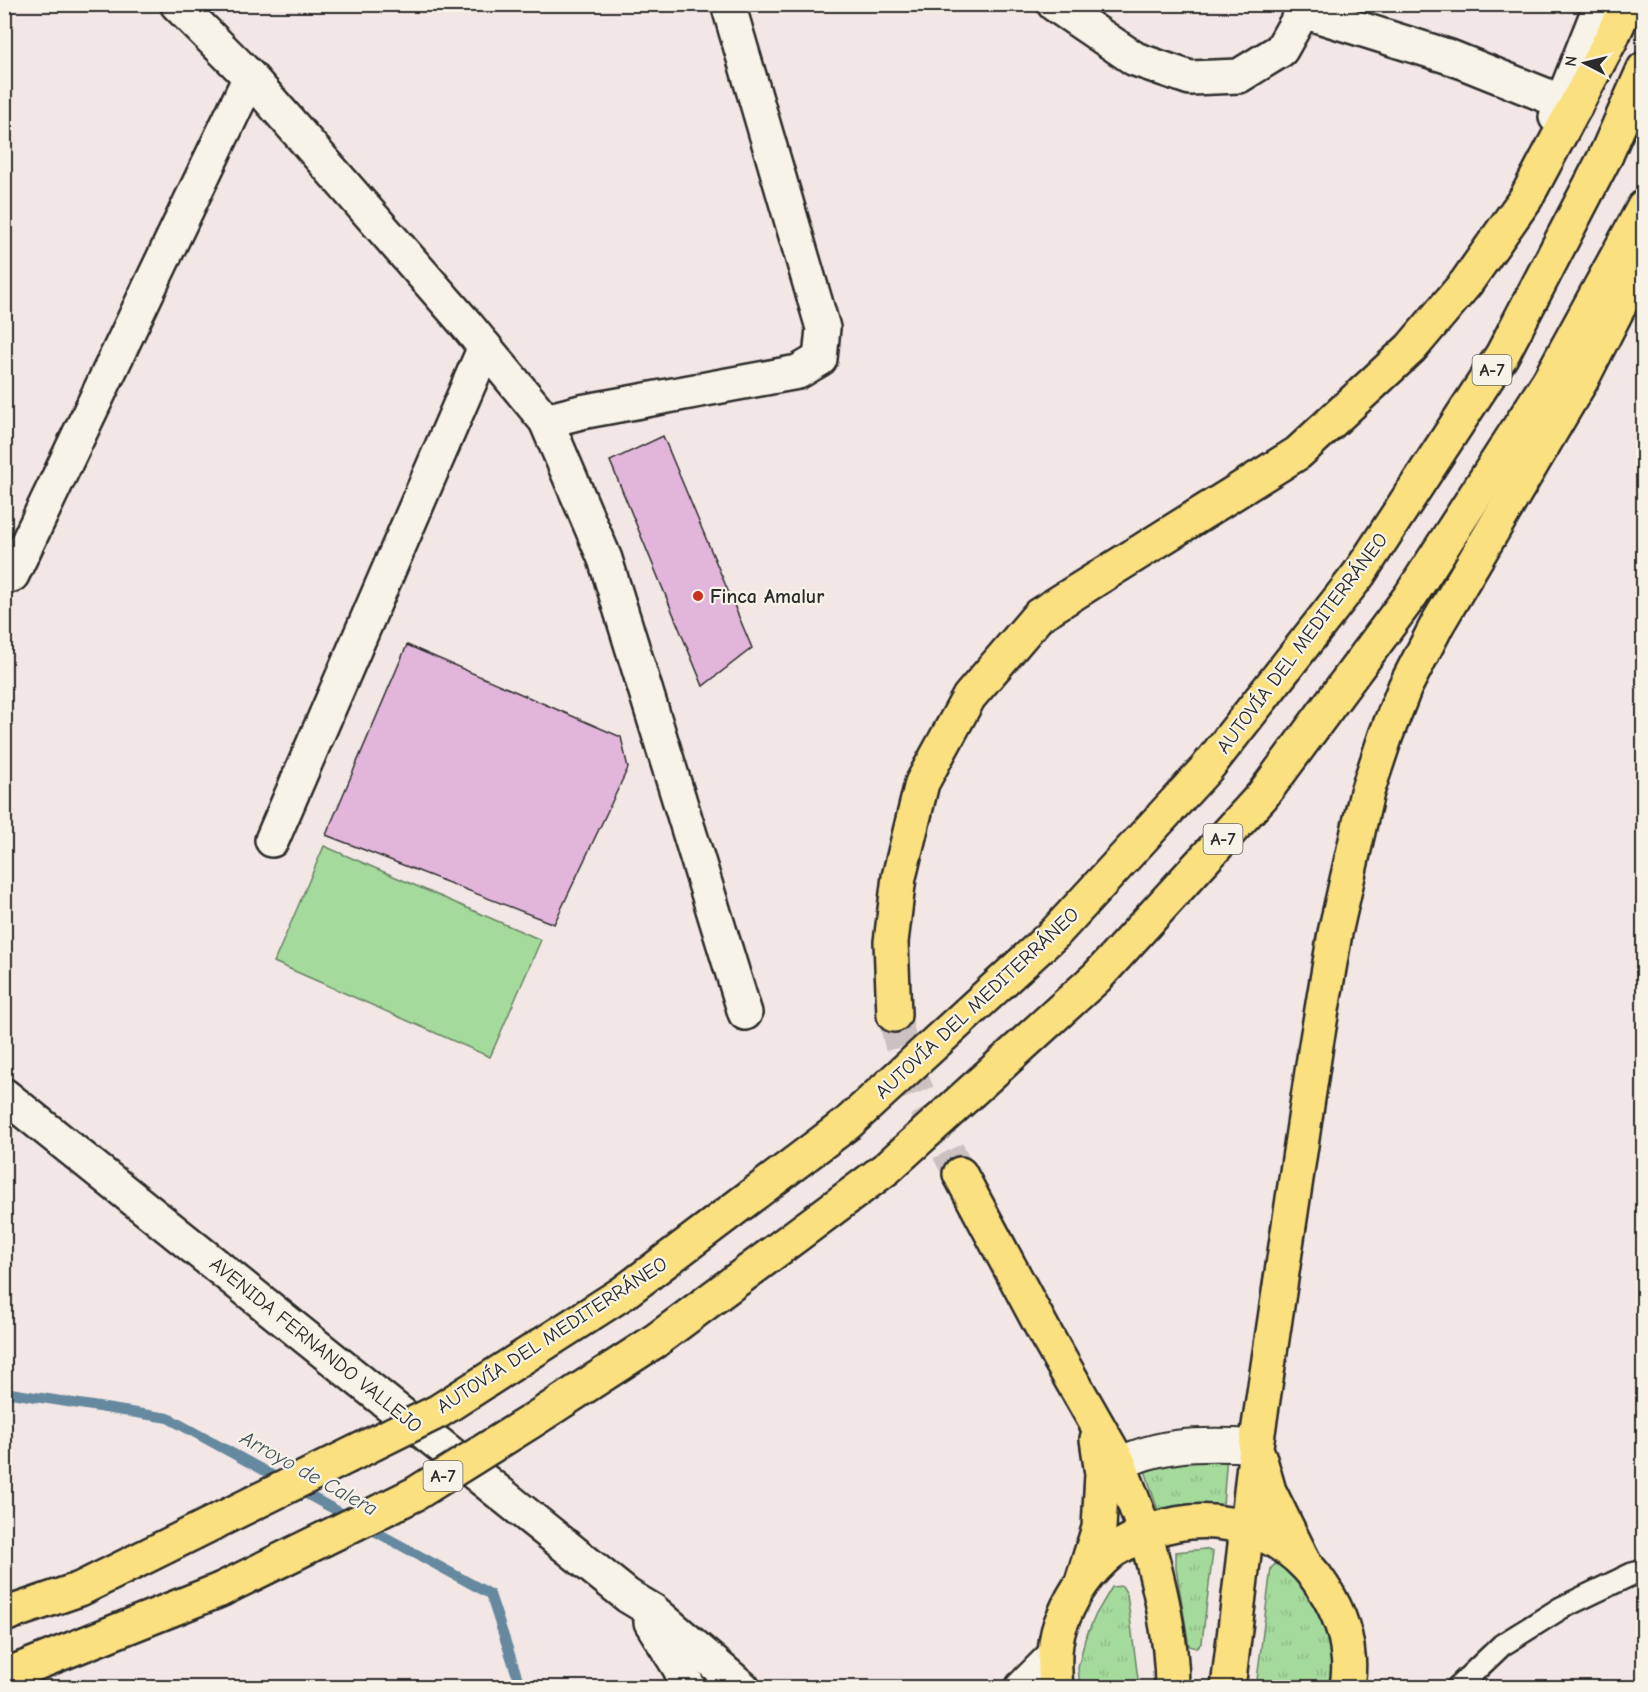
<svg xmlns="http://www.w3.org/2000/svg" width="1648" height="1692" font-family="'Comic Neue',sans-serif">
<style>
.grass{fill:url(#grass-tufts);stroke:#688264;stroke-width:1.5}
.park{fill:#a5da9d;stroke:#688264;stroke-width:1.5}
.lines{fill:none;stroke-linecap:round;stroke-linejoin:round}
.stream{stroke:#66899f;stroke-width:10}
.building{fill:#e2b6db;stroke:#2b2b2b;stroke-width:1.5}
.trunk-tunnel{stroke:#cbc1c0;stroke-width:33;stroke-dasharray:33 16;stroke-linecap:butt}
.service-casing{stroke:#2b2b2b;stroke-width:26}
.pedestrian-casing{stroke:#2b2b2b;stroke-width:36}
.minor-casing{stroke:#2b2b2b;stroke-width:38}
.primary-casing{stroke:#2b2b2b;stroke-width:38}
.trunk-casing{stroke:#2b2b2b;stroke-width:38}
.motorway-casing{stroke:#2b2b2b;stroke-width:38}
.service{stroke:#f7f3e8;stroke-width:21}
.pedestrian{stroke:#f7f3e8;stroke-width:32}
.minor{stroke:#f7f3e8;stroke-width:33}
.primary{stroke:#fbe080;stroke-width:33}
.trunk{stroke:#fbe080;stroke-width:33}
.motorway{stroke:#fbe080;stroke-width:33}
.motorway-bridge-casing{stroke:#2b2b2b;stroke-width:38;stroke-linecap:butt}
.motorway-bridge{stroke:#fbe080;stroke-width:33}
.poi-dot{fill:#c8321e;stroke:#f7f3e8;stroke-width:2}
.labels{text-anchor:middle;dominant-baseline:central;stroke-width:4.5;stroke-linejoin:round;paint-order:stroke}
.shield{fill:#f7f3e8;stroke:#686764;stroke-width:1.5}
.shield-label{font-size:18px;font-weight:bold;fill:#2b2b2b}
.poi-label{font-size:20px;font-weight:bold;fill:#2b2b2b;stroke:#f7f3e8;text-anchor:start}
.street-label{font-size:20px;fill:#2b2b2b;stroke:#f7f3e8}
.water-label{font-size:21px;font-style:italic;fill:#44525c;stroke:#f7f3e8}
</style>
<defs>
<pattern id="grass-tufts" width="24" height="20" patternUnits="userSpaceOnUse" patternTransform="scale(1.5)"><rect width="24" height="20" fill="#a5da9d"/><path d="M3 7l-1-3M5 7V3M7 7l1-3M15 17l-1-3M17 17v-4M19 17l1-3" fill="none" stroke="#8ebb87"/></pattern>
</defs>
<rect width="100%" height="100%" fill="#f3e7e5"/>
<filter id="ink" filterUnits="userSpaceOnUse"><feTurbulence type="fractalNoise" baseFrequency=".0167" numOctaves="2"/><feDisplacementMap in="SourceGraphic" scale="12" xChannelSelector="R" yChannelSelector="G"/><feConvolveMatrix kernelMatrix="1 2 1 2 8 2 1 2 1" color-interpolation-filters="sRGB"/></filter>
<g filter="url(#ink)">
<!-- grass -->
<g class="grass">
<polygon points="1227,1455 1223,1505 1196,1504 1159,1514 1143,1464"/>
<polygon points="1205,1549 1213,1552 1202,1642 1197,1648 1189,1646 1176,1568 1176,1552"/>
<polygon points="1279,1561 1320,1599 1336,1639 1337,1687 1256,1688 1271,1568"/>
<polygon points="1122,1586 1127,1594 1139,1687 1080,1687 1078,1668 1085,1639 1096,1614 1112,1587"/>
</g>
<!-- park -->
<polygon class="park" points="324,846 541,940 490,1057 274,962"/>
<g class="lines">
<!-- stream -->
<g class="stream">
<polyline points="4,1392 168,1418 283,1481"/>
<polyline points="297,1489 490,1594 521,1688"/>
</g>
</g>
<!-- building -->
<g class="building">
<polygon points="663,436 752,648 703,686 610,461"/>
<polygon points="407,645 621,737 628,768 554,924 326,835"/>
</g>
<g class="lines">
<!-- trunk-tunnel -->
<polyline class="trunk-tunnel" points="894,1015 905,1061 921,1100 960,1174"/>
<defs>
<polyline id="service" points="1457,1688 1502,1645 1561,1608 1632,1574 1644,1571"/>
<path id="pedestrian" d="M1102,1474C1150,1442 1201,1443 1256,1446"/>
<g id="minor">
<polyline points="177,4 250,77 465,323 546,421 605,559 745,1013"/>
<polyline points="1054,4 1135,59 1190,78 1239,76 1281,50 1303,11 1304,4"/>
<polyline points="1303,11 1450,57 1575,107"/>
<polyline points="1556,117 1601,4"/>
<polyline points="546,421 581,412 798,372 820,359 823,328 728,4"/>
<polyline points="12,575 250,77"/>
<polyline points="272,840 485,347"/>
<polyline points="4,1095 628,1596 653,1611 743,1688"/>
<polyline points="651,1622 679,1667 689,1688"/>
<polyline points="1022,1688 1053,1657"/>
</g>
<g id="primary">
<path d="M1145,1532C1159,1583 1172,1635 1172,1688"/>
<path d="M1056,1688C1054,1664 1053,1638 1064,1616C1074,1592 1089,1571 1109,1554C1114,1549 1122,1546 1128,1542C1191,1505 1271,1519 1316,1577C1333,1600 1346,1627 1348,1656C1350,1666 1348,1677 1347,1688"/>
<polyline points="1228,1688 1247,1528"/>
</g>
<g id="trunk">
<polyline points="1606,155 1644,69"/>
<polyline points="894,1015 891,942 899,877 922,783 969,697 1039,615 1298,453 1411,348 1466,283 1526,198 1611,39 1627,4"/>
<polyline points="960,1174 1046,1335 1119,1463 1145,1532"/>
<polyline points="1259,1456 1269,1491 1305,1564"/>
<polyline points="1247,1528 1256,1446 1316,1045 1335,933 1367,792 1386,735 1405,687 1438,623 1582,379 1642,261 1644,255"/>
<polyline points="1082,1582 1099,1528 1102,1474 1097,1439"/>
</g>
<g id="motorway">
<polyline points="623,1293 848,1123 1055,933 1206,769 1359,574 1502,355 1606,155"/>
<polyline points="655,1341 887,1168 1097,977 1262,796 1411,595 1549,381 1644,207"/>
<polyline points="4,1615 80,1589 193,1533"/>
<polyline points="4,1676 220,1590"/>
</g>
</defs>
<!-- service casing -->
<use href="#service" class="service-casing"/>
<!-- pedestrian casing -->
<use href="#pedestrian" class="pedestrian-casing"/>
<!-- minor casing -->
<use href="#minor" class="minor-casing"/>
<!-- primary casing -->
<use href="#primary" class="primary-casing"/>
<!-- trunk casing -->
<use href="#trunk" class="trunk-casing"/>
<!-- motorway casing -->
<use href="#motorway" class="motorway-casing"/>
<!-- service -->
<use href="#service" class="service"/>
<!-- pedestrian -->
<use href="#pedestrian" class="pedestrian"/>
<!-- minor -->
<use href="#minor" class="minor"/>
<!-- primary -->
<use href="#primary" class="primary"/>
<!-- trunk -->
<use href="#trunk" class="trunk"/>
<!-- motorway -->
<use href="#motorway" class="motorway"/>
<defs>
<g id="motorway-bridge">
<polyline points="193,1533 439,1411 623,1293"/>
<polyline points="220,1590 415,1494 530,1422 655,1341"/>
</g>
</defs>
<!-- motorway-bridge casing -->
<use href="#motorway-bridge" class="motorway-bridge-casing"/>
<!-- motorway-bridge -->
<use href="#motorway-bridge" class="motorway-bridge"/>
</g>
</g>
<!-- markers -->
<circle class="poi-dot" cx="698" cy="596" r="6"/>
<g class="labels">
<!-- shield labels -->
<g class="shield">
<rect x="1472.5" y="355" width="39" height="30" rx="4.5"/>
<rect x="1203.5" y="824" width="39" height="30" rx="4.5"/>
<rect x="423.5" y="1461" width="39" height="30" rx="4.5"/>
</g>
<g class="shield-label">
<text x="1492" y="370">A-7</text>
<text x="1223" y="839">A-7</text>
<text x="443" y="1476">A-7</text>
</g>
<!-- poi labels -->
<g class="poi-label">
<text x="710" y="596">Finca Amalur</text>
</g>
<!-- street labels -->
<g class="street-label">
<text transform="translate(1302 643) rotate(-53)">AUTOVÍA DEL MEDITERRÁNEO</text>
<text transform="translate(977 1003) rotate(-43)">AUTOVÍA DEL MEDITERRÁNEO</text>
<text transform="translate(552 1335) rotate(-33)">AUTOVÍA DEL MEDITERRÁNEO</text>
<text transform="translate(316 1345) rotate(39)">AVENIDA FERNANDO VALLEJO</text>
</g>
<!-- water labels -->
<g class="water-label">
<text transform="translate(309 1473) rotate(29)">Arroyo de Calera</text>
</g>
</g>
<!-- margin -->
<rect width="1648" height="1692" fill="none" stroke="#f7f3e8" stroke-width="24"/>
<rect x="12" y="12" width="1624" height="1668" fill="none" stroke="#2b2b2b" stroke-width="2" filter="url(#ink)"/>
<!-- north arrow -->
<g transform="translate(1585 63) rotate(277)" stroke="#f7f3e8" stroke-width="4.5" paint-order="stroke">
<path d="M0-4.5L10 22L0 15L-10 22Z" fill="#2b2b2b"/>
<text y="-9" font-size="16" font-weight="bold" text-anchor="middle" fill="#2b2b2b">N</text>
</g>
</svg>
